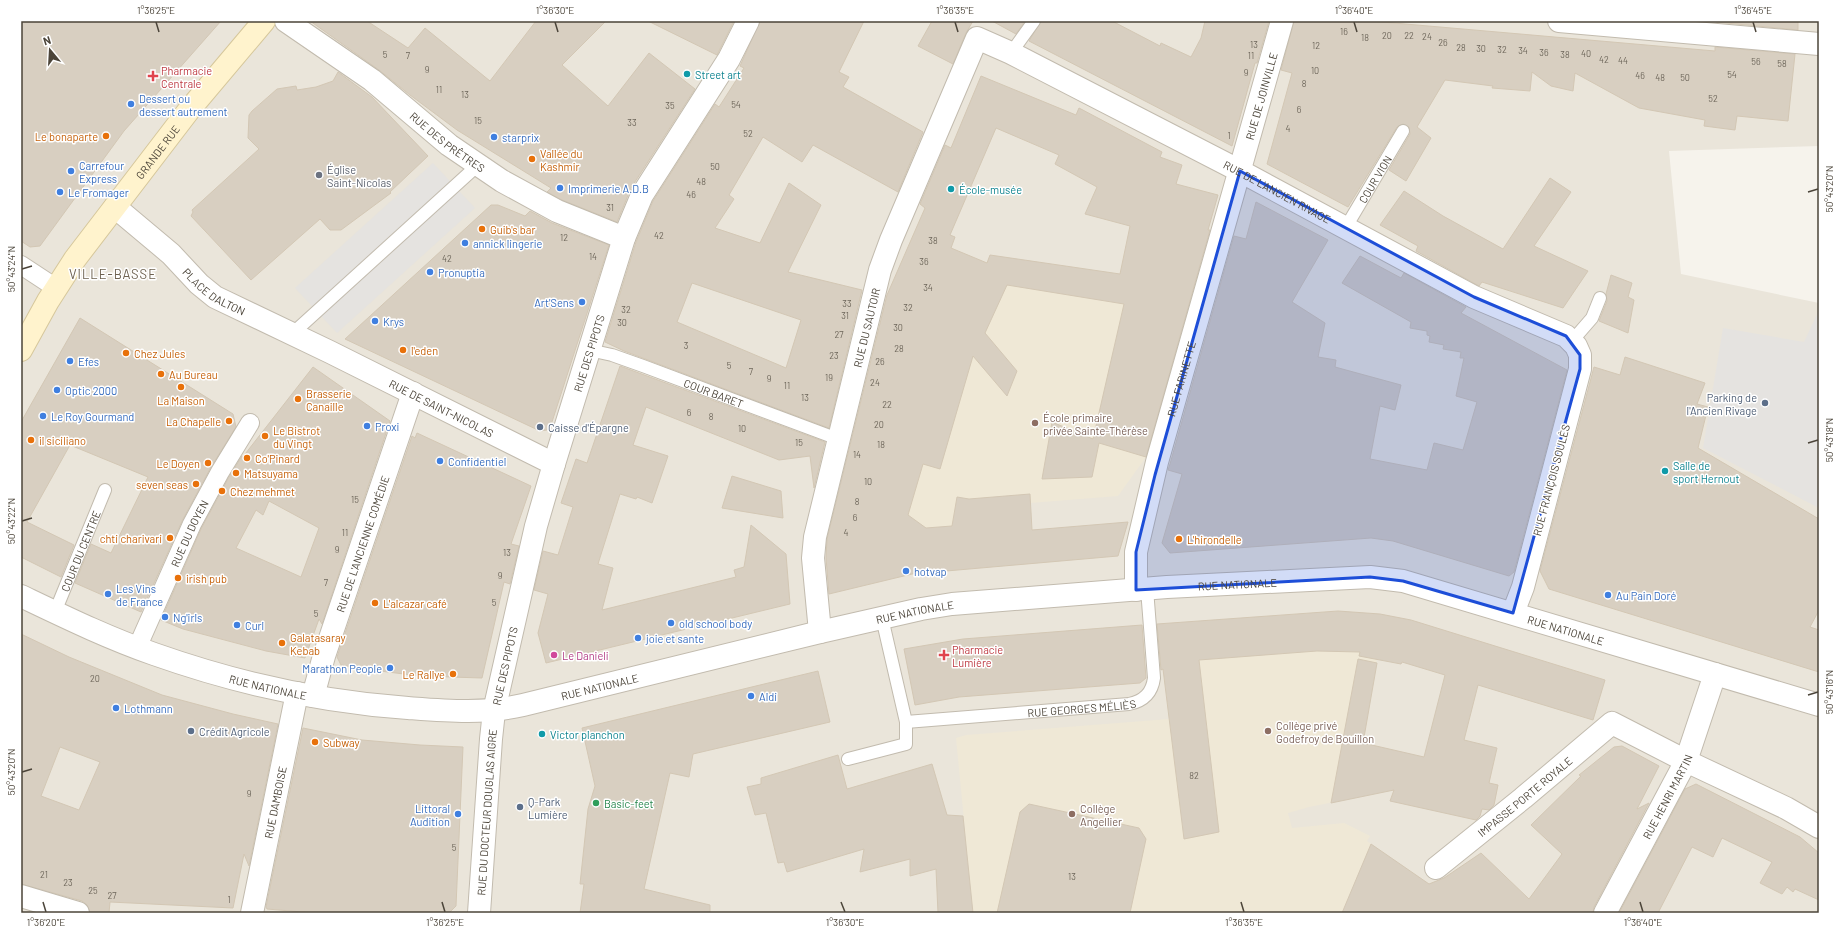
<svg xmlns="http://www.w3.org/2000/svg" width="1840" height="934" font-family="Barlow,sans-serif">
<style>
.residential{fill:#eae5da}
.education{fill:#efe8d6}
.parking{fill:#e5e3e0}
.building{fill:#d8cfc1;stroke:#d3c7b4;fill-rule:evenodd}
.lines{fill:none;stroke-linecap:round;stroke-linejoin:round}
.service-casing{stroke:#c2bbae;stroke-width:14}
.pedestrian-casing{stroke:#c2bbae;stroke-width:20}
.minor-casing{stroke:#c2bbae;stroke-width:24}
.secondary-casing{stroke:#d6c79b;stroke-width:24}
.service{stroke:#fff;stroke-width:12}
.pedestrian{stroke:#fff;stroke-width:18}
.minor{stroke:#fff;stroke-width:22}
.secondary{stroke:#fff3cd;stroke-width:22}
.marked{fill:#1d4ed8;fill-opacity:0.2;stroke:#1d4ed8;stroke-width:3;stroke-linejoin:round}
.ticks{fill:none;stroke:#4b4439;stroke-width:1.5}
.culture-dot{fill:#0f9aa8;stroke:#fff;stroke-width:1.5}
.health-dot{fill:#e0444e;stroke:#fff;stroke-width:1.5}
.shop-dot{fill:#3f7fe0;stroke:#fff;stroke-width:1.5}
.food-dot{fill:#e8710a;stroke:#fff;stroke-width:1.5}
.worship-dot{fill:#6b7280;stroke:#fff;stroke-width:1.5}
.service-dot{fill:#5c6f8a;stroke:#fff;stroke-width:1.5}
.education-dot{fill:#8d6e63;stroke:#fff;stroke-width:1.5}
.hotel-dot{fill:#d1479c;stroke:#fff;stroke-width:1.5}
.leisure-dot{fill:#2e9e5b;stroke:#fff;stroke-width:1.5}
.labels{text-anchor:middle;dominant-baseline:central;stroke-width:3;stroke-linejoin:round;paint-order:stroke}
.number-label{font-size:9px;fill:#6e675b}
.health-label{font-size:11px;fill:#be3a42;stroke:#fff;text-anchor:start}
.culture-label{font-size:11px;fill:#0d838f;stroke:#fff;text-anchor:start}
.street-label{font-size:11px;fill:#4b4439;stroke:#fff}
.shop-label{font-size:11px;fill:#366cbe;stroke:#fff;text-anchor:start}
.food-label{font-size:11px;fill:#c56008;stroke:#fff;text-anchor:start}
.worship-label{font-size:11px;fill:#5b616d;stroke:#fff;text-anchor:start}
.service-label{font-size:11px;fill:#4e5e75;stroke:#fff;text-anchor:start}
.education-label{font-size:11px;fill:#785e54;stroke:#fff;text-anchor:start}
.hotel-label{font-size:11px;fill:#b23c85;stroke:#fff;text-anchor:start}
.leisure-label{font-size:11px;fill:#27864d;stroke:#fff;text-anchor:start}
.quarter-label{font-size:13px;letter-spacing:1px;fill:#6e6250;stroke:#fff}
.neatline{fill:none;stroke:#4b4439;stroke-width:1.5}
.ticks-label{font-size:10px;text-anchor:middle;fill:#4b4439}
</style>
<rect width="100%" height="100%" fill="#f6f3ec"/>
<!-- residential -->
<polygon class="residential" points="21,21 1819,21 1819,146 1669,151 1681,274 1819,303 1819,913 21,913"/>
<!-- education -->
<g class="education">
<polygon points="990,255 1132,276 1161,404 1146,457 1118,496 1030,503 1034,562 956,547 879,550 973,292"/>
<polygon points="1338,611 1384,615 1354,798 1309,807 1288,813 1292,828 1344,823 1370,836 1367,841 1371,844 1342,913 973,913 956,738 966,735 1169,719 1158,624"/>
</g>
<!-- parking -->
<g class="parking">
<polygon points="433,163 475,208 337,333 295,288"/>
<polygon points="1819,310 1819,508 1703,448 1723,328 1804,342"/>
</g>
<!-- building -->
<g class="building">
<polygon points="21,21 221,21 124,131 40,246 30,247 21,241"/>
<polygon points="310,21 367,21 408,48 425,28 490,81 536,21 606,21 562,65 608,106 649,53 695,89 631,188 617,222 562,200 547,192 551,188 457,130 410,95 379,70"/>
<polygon points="648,21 734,21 717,55"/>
<path d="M760,21H864L839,72L849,77L843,87L923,132L898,192L813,145L802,162L763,137L729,195L734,199L715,228L760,243L789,183L821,205L788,272L862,290L829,428L624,351L605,342L636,242L653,201L715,104L719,107L744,68L740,66ZM692,283L801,320L786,368L677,322Z"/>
<polygon points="932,21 973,21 966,33 953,64 918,46"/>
<polygon points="992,21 1025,21 1016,34"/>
<polygon points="1041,21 1112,21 1160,46 1161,43 1191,57 1201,38 1205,21 1269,21 1257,63 1255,63 1232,146 1029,41"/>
<polygon points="1294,21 1371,21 1715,51 1715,47 1795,54 1788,121 1737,116 1735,130 1704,126 1705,120 1639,108 1575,73 1573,91 1551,86 1532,72 1530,91 1492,88 1493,86 1445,80 1417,127 1431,138 1406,181 1389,170 1410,134 1409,127 1403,124 1397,127 1348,207 1267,164 1292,73 1281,70"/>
<polygon points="1716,21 1798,21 1798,30 1716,22"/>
<polygon points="338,72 372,97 428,156 390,192 391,193 341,230 330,230 320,219 251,280 191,216 193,212 192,210 259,149 248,138 249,115 252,111 277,89 296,86 297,90 316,87 333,81"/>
<path d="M981,76L1076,115L1079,108L1162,152L1160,157L1182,165L1176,184L1218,195L1208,230H1210L1146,457L1099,443L1092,477L1042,479L1052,422L1093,439L1124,304L1007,285L985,333L1017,371L1007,396L973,356L940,469L923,464L908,515L926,528L952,526L957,497L969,499L1030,494L1032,530L1128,522L1118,556L912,574L829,594L826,558L827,539L887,295L925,208L920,204L945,145L951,148ZM996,128L1059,155L1055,164L1097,187L1085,214L1130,226L1120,274L990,255L987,263L951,248L955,237L950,235Z"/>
<polygon points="1550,178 1571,192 1534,246 1588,271 1563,308 1482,282 1479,286 1416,251 1418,246 1380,225 1404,191 1443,216 1503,249"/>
<polygon points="1256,202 1328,240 1292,302 1325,323 1318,357 1336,360 1335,367 1401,385 1395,410 1380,406 1370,459 1427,470 1434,443 1463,450 1477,402 1456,396 1464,358 1460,358 1461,352 1443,349 1444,345 1429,342 1430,336 1427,335 1427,331 1410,328 1411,322 1342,283 1360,256 1401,278 1404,273 1466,307 1461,313 1567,370 1514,572 1509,576 1393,541 1371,538 1170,553 1162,543 1182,474 1168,470 1170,464 1234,236 1246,239"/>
<polygon points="491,205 498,205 525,216 530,211 552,223 609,245 551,425 547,430 540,431 345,339"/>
<polygon points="1611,275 1632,283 1628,297 1634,300 1628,333 1599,321 1607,301 1606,294"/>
<polygon points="80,318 233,414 236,427 211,467 183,519 141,612 75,583 91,544 111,553 148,477 70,445 27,522 74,545 61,577 21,557 21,422"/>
<polygon points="1625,357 1705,383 1697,404 1708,407 1698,448 1819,519 1819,610 1810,627 1819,630 1819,672 1549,589 1540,571 1594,367 1620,375"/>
<polygon points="620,366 825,442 814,488 810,456 779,460 646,407 633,445 668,456 652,503 637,497 636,499 620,494 598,564 613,568 602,610 736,577 734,570 744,567 751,525 786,554 790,604 546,663 538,633 548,594 534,590 543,551 558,555 573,507 561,503 576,459 587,463"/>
<path d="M313,367L390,421L322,624L319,619L305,658L266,651L183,629L161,620L201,529L229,477L242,456V458ZM269,501L319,528L301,577L236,548L256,510L263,515Z"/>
<polygon points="417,433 531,486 511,544 519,546 510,584 504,582 482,678 420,676 372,670 341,665 337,657 412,436 415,438"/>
<polygon points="732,476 781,491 783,518 722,508"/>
<polygon points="1338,611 1380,614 1411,620 1605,680 1593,720 1478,685 1464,740 1497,748 1489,783 1498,785 1494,805 1489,810 1482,809 1480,816 1476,820 1390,801 1394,790 1331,803 1358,659 1377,663 1363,743 1424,757 1445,675 1402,662 1401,664 1359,656 1360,652 1317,651 1199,660 1219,832 1184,839 1163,669 1161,670 1157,624"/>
<polygon points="1142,625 1146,678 1140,683 959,697 915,705 904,649 963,639"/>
<path d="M21,634L69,657L162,695L233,714L278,724L249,866L244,854L233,908L110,902L109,913H90L87,905L82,901L21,884ZM60,747L100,762L79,810L41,796Z"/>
<polygon points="818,671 830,722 693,754 689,777 670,773 644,889 710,905 710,913 580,913 584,884 580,884 588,809 595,786 582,728"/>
<polygon points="303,728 362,740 420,745 463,747 456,906 450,912 314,913 267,909 266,907"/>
<polygon points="1622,746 1659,766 1637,809 1649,803 1594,907 1593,913 1342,913 1371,844 1429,884 1444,878 1481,853 1529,899 1562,854 1531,825 1581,776 1579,775 1614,747"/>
<polygon points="838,755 847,789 932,764 947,815 963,816 973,913 938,913 936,869 910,876 910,859 860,872 864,849 787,872 784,862 778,863 766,813 755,815 747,787 761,784 761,778"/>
<polygon points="1696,784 1800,837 1819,853 1819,900 1795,889 1793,892 1787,887 1782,894 1760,883 1772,862 1722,838 1713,857 1692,847 1658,913 1619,913 1685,789"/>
<polygon points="1029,804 1139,828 1146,839 1130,913 997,913 1020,812"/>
</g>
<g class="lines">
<defs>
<g id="service">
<polyline points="1011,53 1034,21"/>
<path id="s1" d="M1346,227L1403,131"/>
<polyline points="292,334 478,165"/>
<polyline points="1572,341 1592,318 1600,298"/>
<path id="s2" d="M589,350L612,355L643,366L838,439"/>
<path id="s3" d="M55,612L105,490"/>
<path id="s4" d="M906,722L1129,704C1144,701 1152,693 1154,678L1147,589"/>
<polyline points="848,759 906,744 906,722 882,618"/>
</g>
<g id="pedestrian">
<polyline points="21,265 56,288"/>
<path id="s5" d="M137,648L192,524L220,472L250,423"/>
</g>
<g id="minor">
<path id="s6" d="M286,21L372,80L449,145L502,181L557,211L624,238"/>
<polyline points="1559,21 1819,44"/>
<path id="s7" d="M115,207L171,254L199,284L215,297L330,352L554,464"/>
<path id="s8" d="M1136,590V552L1157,462L1282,21"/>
<path id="s9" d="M21,596C65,617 108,638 154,654C236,683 322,702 408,708C449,711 483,714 523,705L820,632L921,609L952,604L1167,587L1370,577L1403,581L1819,705"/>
<path id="s10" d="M820,632L813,558L815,537L880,270L891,240L977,38L1011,53L1240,171L1474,297L1566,336L1576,346L1580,355V369L1523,587L1513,613"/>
<path id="s11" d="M313,696L324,656L413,393"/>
<path id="s12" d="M1436,868L1523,798L1612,723L1686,761L1786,808L1819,827"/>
<polyline points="21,896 78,913"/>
<path id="s13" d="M252,913L297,693"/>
<path id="s14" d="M479,913L491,739L494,711L536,526L554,464L624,238L642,195L729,59L748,21"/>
<path id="s15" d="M1605,913L1686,761L1715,674"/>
</g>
<g id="secondary">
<path id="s16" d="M21,350L48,301L75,259L189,110L264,21"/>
</g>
</defs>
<!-- service casing -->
<use href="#service" class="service-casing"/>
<!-- pedestrian casing -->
<use href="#pedestrian" class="pedestrian-casing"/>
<!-- minor casing -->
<use href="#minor" class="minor-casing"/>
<!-- secondary casing -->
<use href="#secondary" class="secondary-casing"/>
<!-- service -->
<use href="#service" class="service"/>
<!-- pedestrian -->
<use href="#pedestrian" class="pedestrian"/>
<!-- minor -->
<use href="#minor" class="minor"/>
<!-- secondary -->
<use href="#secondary" class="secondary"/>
</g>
<!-- marked area -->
<path class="marked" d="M1240,171L1474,297L1566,336L1580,355V369L1513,613L1403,581L1370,577L1136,590V552L1155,475Z"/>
<!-- ticks -->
<path class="ticks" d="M156,22L159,32M555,22L558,32M955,22L958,32M1354,22L1357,32M1753,22L1756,32M1808,192L1818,189M22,269L32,266M1808,443L1818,440M22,521L32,518M1808,695L1818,692M22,772L32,769M43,902L46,912M442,902L445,912M841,902L845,912M1241,902L1244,912M1640,902L1643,912"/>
<!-- markers -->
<g class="culture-dot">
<circle cx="687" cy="74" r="4"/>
<circle cx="951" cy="189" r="4"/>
<circle cx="1665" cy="471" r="4"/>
<circle cx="542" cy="734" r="4"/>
</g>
<g class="health-dot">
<path d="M151 70h4v4h4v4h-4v4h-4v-4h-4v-4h4z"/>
<path d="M942 649h4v4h4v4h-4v4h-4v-4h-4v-4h4z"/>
</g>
<g class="shop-dot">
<circle cx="131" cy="104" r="4"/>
<circle cx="494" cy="137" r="4"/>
<circle cx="71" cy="171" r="4"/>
<circle cx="560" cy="188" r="4"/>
<circle cx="60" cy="192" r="4"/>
<circle cx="465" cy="243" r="4"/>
<circle cx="430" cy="272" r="4"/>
<circle cx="582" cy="302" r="4"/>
<circle cx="375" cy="321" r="4"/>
<circle cx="70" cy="361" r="4"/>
<circle cx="57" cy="390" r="4"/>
<circle cx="43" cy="416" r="4"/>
<circle cx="367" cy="426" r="4"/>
<circle cx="440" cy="461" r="4"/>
<circle cx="906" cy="571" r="4"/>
<circle cx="108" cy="594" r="4"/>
<circle cx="1608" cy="595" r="4"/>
<circle cx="165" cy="617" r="4"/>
<circle cx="671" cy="623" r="4"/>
<circle cx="237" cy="625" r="4"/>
<circle cx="638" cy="638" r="4"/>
<circle cx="390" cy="668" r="4"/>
<circle cx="751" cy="696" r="4"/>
<circle cx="116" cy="708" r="4"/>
<circle cx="458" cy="814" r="4"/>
</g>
<g class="food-dot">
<circle cx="106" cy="136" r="4"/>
<circle cx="532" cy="159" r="4"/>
<circle cx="482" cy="229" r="4"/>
<circle cx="403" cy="350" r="4"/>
<circle cx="126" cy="353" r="4"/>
<circle cx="161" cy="374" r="4"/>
<circle cx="181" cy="387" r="4"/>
<circle cx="298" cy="399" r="4"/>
<circle cx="229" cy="421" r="4"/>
<circle cx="265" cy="436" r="4"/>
<circle cx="31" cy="440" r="4"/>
<circle cx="247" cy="458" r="4"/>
<circle cx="208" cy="463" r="4"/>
<circle cx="236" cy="473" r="4"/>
<circle cx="196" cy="484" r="4"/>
<circle cx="222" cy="491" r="4"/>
<circle cx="170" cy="538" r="4"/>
<circle cx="1179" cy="539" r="4"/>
<circle cx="178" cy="578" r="4"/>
<circle cx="375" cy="603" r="4"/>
<circle cx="282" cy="643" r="4"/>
<circle cx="453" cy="674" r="4"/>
<circle cx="315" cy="742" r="4"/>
</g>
<circle class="worship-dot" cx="319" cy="175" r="4"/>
<g class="service-dot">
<circle cx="1765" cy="403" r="4"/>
<circle cx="540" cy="427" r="4"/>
<circle cx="191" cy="731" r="4"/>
<circle cx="520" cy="807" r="4"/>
</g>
<g class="education-dot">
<circle cx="1035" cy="423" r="4"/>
<circle cx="1268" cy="731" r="4"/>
<circle cx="1072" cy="814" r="4"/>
</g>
<circle class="hotel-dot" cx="554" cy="655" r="4"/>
<circle class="leisure-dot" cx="596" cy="803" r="4"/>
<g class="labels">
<!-- number labels -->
<g class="number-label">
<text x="1344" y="31">16</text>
<text x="1387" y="35">20</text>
<text x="1409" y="35">22</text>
<text x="1427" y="36">24</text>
<text x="1365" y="37">18</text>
<text x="1443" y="42">26</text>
<text x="1254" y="44">13</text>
<text x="1316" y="45">12</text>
<text x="1461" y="47">28</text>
<text x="1481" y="48">30</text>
<text x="1502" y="49">32</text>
<text x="1523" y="50">34</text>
<text x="1544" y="52">36</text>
<text x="1586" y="53">40</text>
<text x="385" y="54">5</text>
<text x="1565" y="54">38</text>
<text x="408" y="55">7</text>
<text x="1251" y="55">11</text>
<text x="1604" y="59">42</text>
<text x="1623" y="60">44</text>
<text x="1756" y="61">56</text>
<text x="1782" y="63">58</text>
<text x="427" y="69">9</text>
<text x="1315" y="70">10</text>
<text x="1246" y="72">9</text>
<text x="1732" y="74">54</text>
<text x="1640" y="75">46</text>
<text x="1660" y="77">48</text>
<text x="1685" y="77">50</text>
<text x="1304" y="83">8</text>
<text x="439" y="89">11</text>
<text x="465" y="94">13</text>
<text x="1713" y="98">52</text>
<text x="736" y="104">54</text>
<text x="670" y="105">35</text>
<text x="1299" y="109">6</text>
<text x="478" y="120">15</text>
<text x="632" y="122">33</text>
<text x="1288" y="128">4</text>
<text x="748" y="133">52</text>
<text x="1229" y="135">1</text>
<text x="715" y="166">50</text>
<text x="701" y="181">48</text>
<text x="691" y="194">46</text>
<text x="610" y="207">31</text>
<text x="659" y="235">42</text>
<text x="564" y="237">12</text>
<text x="933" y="240">38</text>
<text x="593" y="256">14</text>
<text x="447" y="258">42</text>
<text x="924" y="261">36</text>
<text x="928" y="287">34</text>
<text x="847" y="303">33</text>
<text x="908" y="307">32</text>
<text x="626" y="309">32</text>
<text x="845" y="315">31</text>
<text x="622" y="322">30</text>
<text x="898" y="327">30</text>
<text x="839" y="334">27</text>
<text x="686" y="345">3</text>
<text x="899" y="348">28</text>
<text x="834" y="355">23</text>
<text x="880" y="361">26</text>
<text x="729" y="365">5</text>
<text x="751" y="371">7</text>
<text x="829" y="377">19</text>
<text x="769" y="378">9</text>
<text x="875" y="382">24</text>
<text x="787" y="385">11</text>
<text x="805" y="397">13</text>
<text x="887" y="404">22</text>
<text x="689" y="412">6</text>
<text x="711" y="416">8</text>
<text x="879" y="424">20</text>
<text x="742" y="428">10</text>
<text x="799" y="442">15</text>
<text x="881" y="444">18</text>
<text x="857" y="454">14</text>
<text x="868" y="481">10</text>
<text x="355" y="499">15</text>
<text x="857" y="501">8</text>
<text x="855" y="517">6</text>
<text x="345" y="532">11</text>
<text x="846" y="532">4</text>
<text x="337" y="549">9</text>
<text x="507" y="552">13</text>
<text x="500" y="575">9</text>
<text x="326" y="582">7</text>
<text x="494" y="602">5</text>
<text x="316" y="613">5</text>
<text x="95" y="678">20</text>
<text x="1194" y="775">82</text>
<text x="249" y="793">9</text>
<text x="454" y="847">5</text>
<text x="44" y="874">21</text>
<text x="1072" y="876">13</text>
<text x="68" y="882">23</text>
<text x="93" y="890">25</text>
<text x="112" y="895">27</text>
<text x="229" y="899">1</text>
</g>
<!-- health labels -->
<g class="health-label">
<text x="161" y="70">Pharmacie<tspan x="161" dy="13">Centrale</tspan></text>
<text x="952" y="649">Pharmacie<tspan x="952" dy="13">Lumière</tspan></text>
</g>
<!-- culture labels -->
<g class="culture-label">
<text x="695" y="74">Street art</text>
<text x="959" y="189">École-musée</text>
<text x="1673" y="465">Salle de<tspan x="1673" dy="13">sport Hernout</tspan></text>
<text x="550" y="734">Victor planchon</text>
</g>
<!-- street labels -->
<g class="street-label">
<text stroke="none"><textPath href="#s8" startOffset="511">RUE DE JOINVILLE</textPath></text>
<text stroke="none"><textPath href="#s6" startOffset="202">RUE DES PRÊTRES</textPath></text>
<text stroke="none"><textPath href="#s16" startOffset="241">GRANDE RUE</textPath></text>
<text stroke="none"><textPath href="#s1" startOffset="56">COUR VION</textPath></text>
<text stroke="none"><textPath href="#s10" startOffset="959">RUE DE L'ANCIEN RIVAGE</textPath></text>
<text stroke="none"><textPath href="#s7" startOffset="131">PLACE DALTON</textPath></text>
<text stroke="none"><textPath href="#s10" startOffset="311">RUE DU SAUTOIR</textPath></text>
<text stroke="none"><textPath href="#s14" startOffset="573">RUE DES PIPOTS</textPath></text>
<text stroke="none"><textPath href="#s8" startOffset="217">RUE FARINETTE</textPath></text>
<text stroke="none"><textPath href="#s2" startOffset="132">COUR BARET</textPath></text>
<text stroke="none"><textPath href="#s7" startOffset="387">RUE DE SAINT-NICOLAS</textPath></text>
<text transform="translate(1551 480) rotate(-75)">RUE FRANÇOIS SOULÈS</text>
<text stroke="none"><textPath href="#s5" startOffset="126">RUE DU DOYEN</textPath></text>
<text stroke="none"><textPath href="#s11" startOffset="160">RUE DE L'ANCIENNE COMÉDIE</textPath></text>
<text stroke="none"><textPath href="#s3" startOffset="66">COUR DU CENTRE</textPath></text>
<text stroke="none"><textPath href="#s9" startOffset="1248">RUE NATIONALE</textPath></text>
<text stroke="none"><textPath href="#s9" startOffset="924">RUE NATIONALE</textPath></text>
<text stroke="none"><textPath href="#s9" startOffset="1584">RUE NATIONALE</textPath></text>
<text stroke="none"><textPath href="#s14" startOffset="249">RUE DES PIPOTS</textPath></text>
<text stroke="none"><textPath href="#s9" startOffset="264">RUE NATIONALE</textPath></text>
<text stroke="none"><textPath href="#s9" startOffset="600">RUE NATIONALE</textPath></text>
<text stroke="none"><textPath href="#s4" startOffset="176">RUE GEORGES MÉLIÈS</textPath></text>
<text stroke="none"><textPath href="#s12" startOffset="114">IMPASSE PORTE ROYALE</textPath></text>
<text stroke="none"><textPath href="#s15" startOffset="132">RUE HENRI MARTIN</textPath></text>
<text stroke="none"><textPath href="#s13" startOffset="113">RUE DAMBOISE</textPath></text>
<text stroke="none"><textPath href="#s14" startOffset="101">RUE DU DOCTEUR DOUGLAS AIGRE</textPath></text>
</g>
<!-- shop labels -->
<g class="shop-label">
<text x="139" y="98">Dessert ou<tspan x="139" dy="13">dessert autrement</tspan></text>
<text x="502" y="137">starprix</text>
<text x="79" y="165">Carrefour<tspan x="79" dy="13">Express</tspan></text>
<text x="568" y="188">Imprimerie A.D.B</text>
<text x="68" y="192">Le Fromager</text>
<text x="473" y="243">annick lingerie</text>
<text x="438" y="272">Pronuptia</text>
<text x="574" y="302" text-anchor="end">Art'Sens</text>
<text x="383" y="321">Krys</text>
<text x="78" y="361">Efes</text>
<text x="65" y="390">Optic 2000</text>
<text x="51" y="416">Le Roy Gourmand</text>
<text x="375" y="426">Proxi</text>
<text x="448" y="461">Confidentiel</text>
<text x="914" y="571">hotvap</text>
<text x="116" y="588">Les Vins<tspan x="116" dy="13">de France</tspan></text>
<text x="1616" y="595">Au Pain Doré</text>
<text x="173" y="617">Ng'irls</text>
<text x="679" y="623">old school body</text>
<text x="245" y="625">Curl</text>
<text x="646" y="638">joie et sante</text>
<text x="382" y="668" text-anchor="end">Marathon People</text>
<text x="759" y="696">Aldi</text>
<text x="124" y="708">Lothmann</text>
<text x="450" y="808" text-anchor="end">Littoral<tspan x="450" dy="13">Audition</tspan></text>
</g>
<!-- food labels -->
<g class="food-label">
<text x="98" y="136" text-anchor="end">Le bonaparte</text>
<text x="540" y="153">Vallée du<tspan x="540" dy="13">Kashmir</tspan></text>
<text x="490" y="229">Guib's bar</text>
<text x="411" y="350">l'eden</text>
<text x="134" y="353">Chez Jules</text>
<text x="169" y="374">Au Bureau</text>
<text x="306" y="393">Brasserie<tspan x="306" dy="13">Canaille</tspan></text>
<text x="181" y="400" text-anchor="middle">La Maison</text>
<text x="221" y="421" text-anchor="end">La Chapelle</text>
<text x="273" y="430">Le Bistrot<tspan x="273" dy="13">du Vingt</tspan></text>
<text x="39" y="440">il siciliano</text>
<text x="255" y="458">Co'Pinard</text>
<text x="200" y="463" text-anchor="end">Le Doyen</text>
<text x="244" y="473">Matsuyama</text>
<text x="188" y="484" text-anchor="end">seven seas</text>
<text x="230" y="491">Chez mehmet</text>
<text x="162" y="538" text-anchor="end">chti charivari</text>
<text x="1187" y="539">L'hirondelle</text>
<text x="186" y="578">irish pub</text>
<text x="383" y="603">L'alcazar café</text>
<text x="290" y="637">Galatasaray<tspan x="290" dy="13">Kebab</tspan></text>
<text x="445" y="674" text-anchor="end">Le Rallye</text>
<text x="323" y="742">Subway</text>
</g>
<!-- worship labels -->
<g class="worship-label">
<text x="327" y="169">Église<tspan x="327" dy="13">Saint-Nicolas</tspan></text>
</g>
<!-- service labels -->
<g class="service-label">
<text x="1757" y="397" text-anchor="end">Parking de<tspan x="1757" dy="13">l'Ancien Rivage</tspan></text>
<text x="548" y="427">Caisse d'Épargne</text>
<text x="199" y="731">Crédit Agricole</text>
<text x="528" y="801">Q-Park<tspan x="528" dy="13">Lumière</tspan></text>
</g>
<!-- education labels -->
<g class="education-label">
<text x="1043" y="417">École primaire<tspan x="1043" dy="13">privée Sainte-Thérèse</tspan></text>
<text x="1276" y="725">Collège privé<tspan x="1276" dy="13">Godefroy de Bouillon</tspan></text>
<text x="1080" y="808">Collège<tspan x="1080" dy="13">Angellier</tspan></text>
</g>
<!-- hotel labels -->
<g class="hotel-label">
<text x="562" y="655">Le Danieli</text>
</g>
<!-- leisure labels -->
<g class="leisure-label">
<text x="604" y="803">Basic-feet</text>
</g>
<!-- quarter labels -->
<g class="quarter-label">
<text x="113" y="274">VILLE-BASSE</text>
</g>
</g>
<!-- border -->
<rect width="1840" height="934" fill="none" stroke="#ffffff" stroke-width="44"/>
<!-- north arrow -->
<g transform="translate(50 50) rotate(342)" stroke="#ffffff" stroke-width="3" paint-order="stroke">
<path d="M0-3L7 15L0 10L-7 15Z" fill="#4b4439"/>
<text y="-6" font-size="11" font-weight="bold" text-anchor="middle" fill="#4b4439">N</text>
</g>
<rect x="22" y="22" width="1796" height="890" class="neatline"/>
<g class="ticks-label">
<text x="156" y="14">1°36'25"E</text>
<text x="555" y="14">1°36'30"E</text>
<text x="955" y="14">1°36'35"E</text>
<text x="1354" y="14">1°36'40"E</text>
<text x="1753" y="14">1°36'45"E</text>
<text transform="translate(1829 189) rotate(-90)" y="4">50°43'20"N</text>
<text transform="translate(11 269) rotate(-90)" y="4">50°43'24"N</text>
<text transform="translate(1829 440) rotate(-90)" y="4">50°43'18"N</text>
<text transform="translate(11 521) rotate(-90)" y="4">50°43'22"N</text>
<text transform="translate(1829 692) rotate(-90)" y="4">50°43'16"N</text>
<text transform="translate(11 772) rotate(-90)" y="4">50°43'20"N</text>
<text x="46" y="926">1°36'20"E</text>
<text x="445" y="926">1°36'25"E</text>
<text x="845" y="926">1°36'30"E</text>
<text x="1244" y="926">1°36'35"E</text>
<text x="1643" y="926">1°36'40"E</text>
</g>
</svg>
